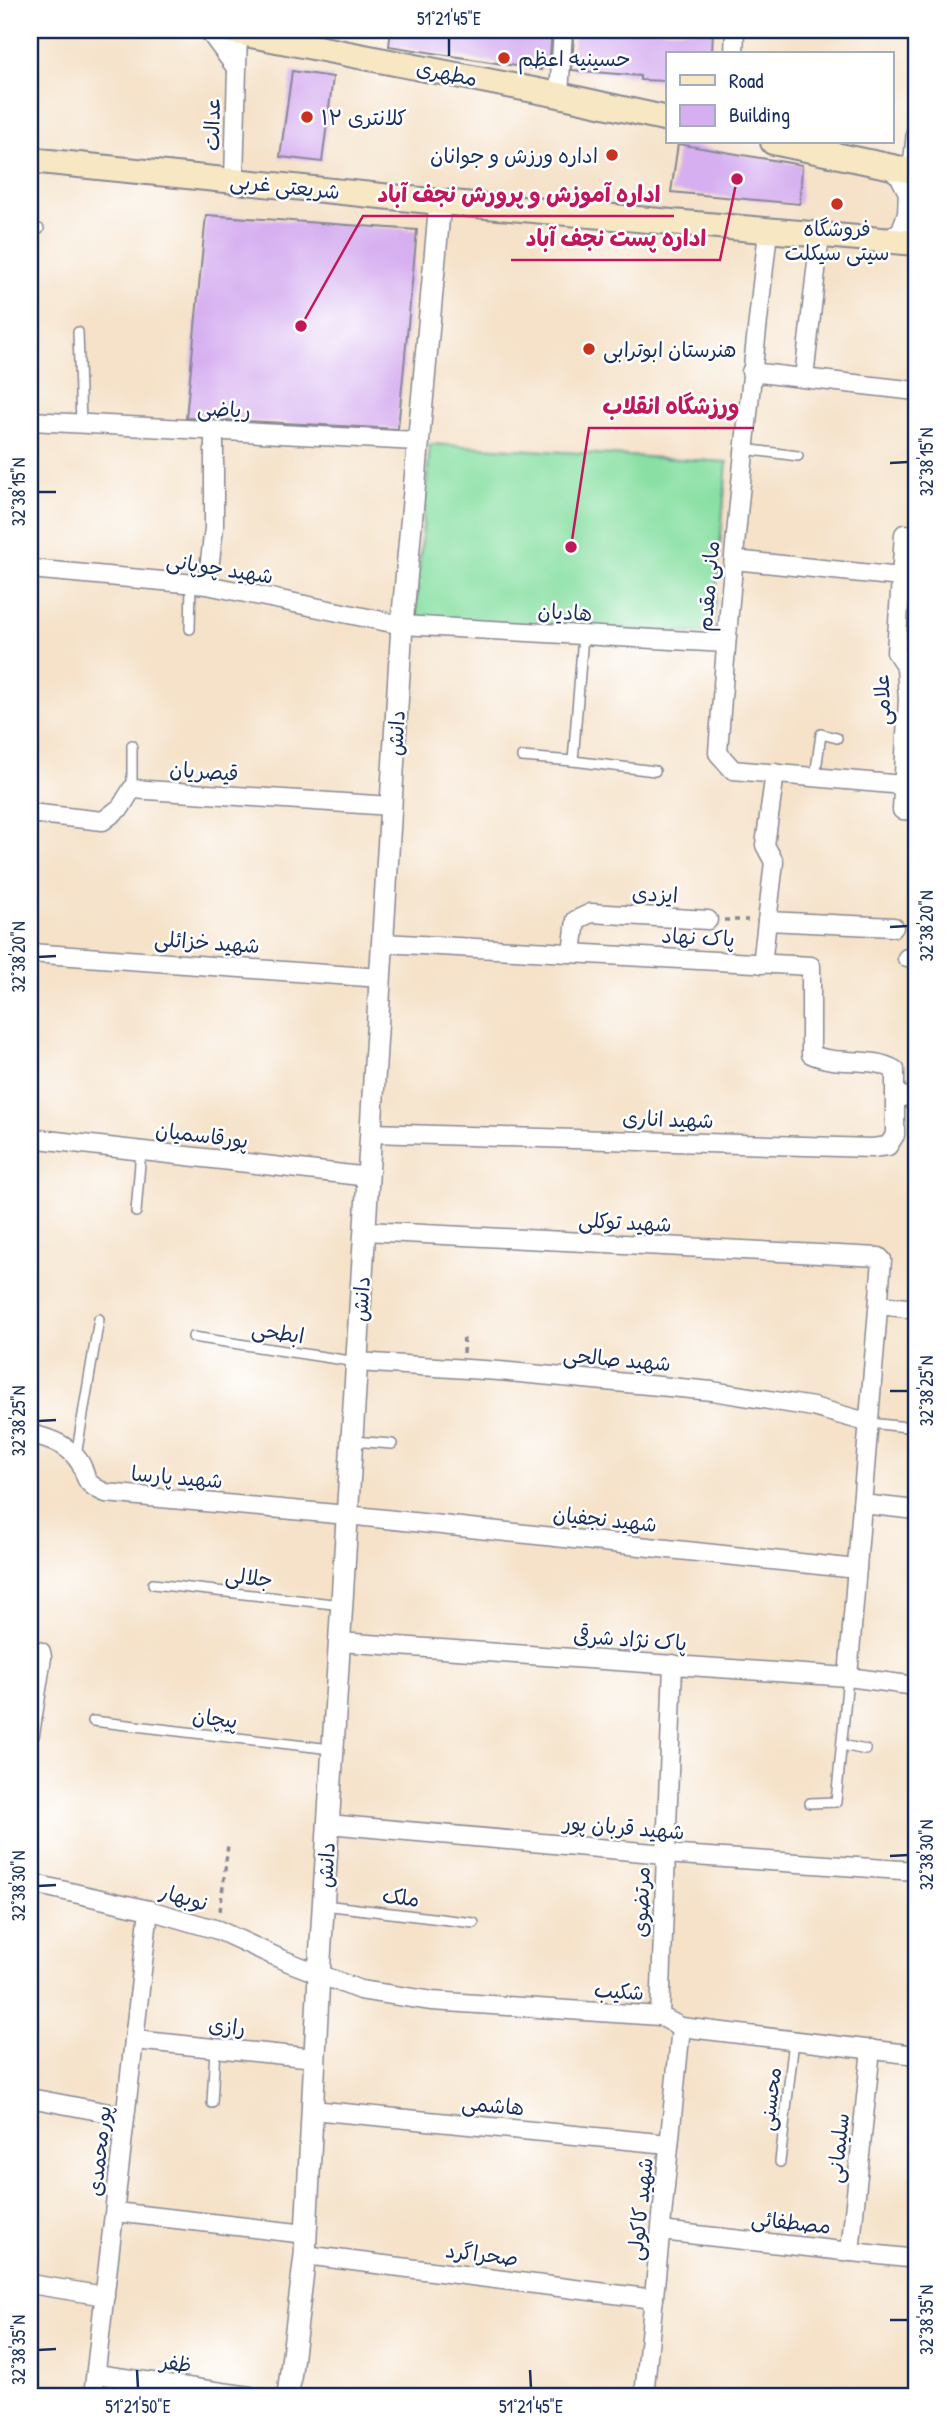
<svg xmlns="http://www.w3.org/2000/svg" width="946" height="2426" font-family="'Patrick Hand','Playpen Sans Arabic',sans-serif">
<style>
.pitch{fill:#8ae0a4;stroke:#528881;stroke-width:2}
.building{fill:#d6aff0}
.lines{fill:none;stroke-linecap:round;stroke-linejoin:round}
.service-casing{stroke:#888894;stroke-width:12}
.minor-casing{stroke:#888894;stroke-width:21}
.tertiary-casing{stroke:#888894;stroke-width:24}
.secondary-casing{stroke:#888894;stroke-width:28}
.path{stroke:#888894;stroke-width:3.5;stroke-dasharray:5 5;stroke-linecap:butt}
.service{stroke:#fff;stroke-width:9}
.minor{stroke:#fff;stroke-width:18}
.tertiary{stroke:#fff;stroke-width:21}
.secondary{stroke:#f7e8c3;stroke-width:24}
.ticks{fill:none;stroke:#1b2f5e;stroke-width:2.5}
.poi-dot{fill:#c8321e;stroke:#fff;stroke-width:2.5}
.labels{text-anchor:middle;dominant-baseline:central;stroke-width:5;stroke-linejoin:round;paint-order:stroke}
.poi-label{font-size:21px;fill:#1b2f5e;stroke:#fff;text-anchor:start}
.street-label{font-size:21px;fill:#1b2f5e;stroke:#fff}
.leader{fill:none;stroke:#c2185b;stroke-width:2.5}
.callout-dot{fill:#c2185b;stroke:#fff;stroke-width:2.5}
.callout-label{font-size:23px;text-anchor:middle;font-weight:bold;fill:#c2185b;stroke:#fff;stroke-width:5;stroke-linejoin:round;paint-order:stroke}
.neatline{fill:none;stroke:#1b2f5e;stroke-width:2.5}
.ticks-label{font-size:18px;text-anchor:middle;fill:#1b2f5e}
</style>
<rect width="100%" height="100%" fill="#fff"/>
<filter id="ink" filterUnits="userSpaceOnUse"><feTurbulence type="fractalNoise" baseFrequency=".0143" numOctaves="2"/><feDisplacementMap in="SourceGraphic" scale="14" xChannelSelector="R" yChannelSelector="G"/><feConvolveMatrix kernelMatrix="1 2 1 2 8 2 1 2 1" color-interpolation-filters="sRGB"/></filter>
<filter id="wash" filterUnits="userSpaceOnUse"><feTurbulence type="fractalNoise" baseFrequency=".00686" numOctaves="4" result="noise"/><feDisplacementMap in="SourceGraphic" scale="28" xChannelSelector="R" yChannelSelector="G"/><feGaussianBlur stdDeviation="1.57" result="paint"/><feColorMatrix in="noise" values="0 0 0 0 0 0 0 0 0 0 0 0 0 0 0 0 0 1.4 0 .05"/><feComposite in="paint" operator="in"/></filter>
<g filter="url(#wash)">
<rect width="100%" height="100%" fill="#f5e2c9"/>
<!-- pitch -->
<polygon class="pitch" points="430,444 727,462 713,634 415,618"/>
<g id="blocks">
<!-- building -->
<g class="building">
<polygon points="391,30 552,30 549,68 541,67 541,70 389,46"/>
<polygon points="574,30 713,30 712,54 668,54 668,81 640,80 640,76 572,70"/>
<polygon points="292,71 333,77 322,162 280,157"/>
<polygon points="678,144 802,165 800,204 671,192"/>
<polygon points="206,215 417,230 398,429 186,418"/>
</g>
</g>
</g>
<g filter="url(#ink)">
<use href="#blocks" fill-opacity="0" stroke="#888894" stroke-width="2"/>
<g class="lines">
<defs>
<g id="service">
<polyline points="30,229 39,229"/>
<polyline points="78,332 81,424"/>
<polyline points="744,449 798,456"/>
<polyline points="190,629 191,584"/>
<polyline points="522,757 573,761 655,771"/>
<polyline points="573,761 583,636"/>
<polyline points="815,777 821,734 837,738"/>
<polyline points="132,789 132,745"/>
<polyline points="136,1212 141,1151"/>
<polyline points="193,1337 357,1362"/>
<polyline points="870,1423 916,1428"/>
<polyline points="352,1441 392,1444"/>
<polyline points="76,1456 99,1319"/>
<polyline points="153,1584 342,1605"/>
<polyline points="93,1721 331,1749"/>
<polyline points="842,1745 866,1750"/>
<polyline points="810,1803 836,1802 848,1677"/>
<polyline points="324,1905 474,1923"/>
<polyline points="212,2103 215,2048"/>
<polyline points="780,2162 794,2040"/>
</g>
<g id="minor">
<polyline points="208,30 236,68"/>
<polyline points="734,54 735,30"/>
<polyline points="559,95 563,30"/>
<polyline points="234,180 238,32"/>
<polyline points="914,183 912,172 916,131"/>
<path d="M768,232C748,405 730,579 718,753L733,770L903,785"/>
<polyline points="887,241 901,230 907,214 908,193 900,177 888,167"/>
<polyline points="751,372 916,391"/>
<polyline points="804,378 820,235"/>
<polyline points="30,421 417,441"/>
<polyline points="916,535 904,534 896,652 906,667 908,700 902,810 916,811"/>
<polyline points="734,560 901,577"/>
<polyline points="30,569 207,585 402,625 726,643"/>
<polyline points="207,585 214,528 214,432"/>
<polyline points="30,813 103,821 121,807 132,789 391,806"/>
<polyline points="767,921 894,927"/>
<path d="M383,943L811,966V1054C838,1067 870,1055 895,1070V1095"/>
<polyline points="30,953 381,978"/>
<polyline points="572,953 576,920 591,913 708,920"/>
<polyline points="907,958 916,959"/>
<polyline points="762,964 774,862 765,845 775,773"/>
<polyline points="371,1133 872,1148 888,1146 895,1135 895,1095 916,1098"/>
<polyline points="30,1138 369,1177"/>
<polyline points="365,1231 879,1257 882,1260 848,1677"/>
<polyline points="879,1305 916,1309"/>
<polyline points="357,1362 499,1371 712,1391 813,1407 870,1423"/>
<path d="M30,1434C45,1437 64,1443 75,1456C91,1473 76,1480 106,1493L347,1515L857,1569"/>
<polyline points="862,1504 916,1510"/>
<polyline points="339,1642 848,1677 916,1686"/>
<polyline points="30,1649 41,1652 42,1657 30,1734"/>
<polyline points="328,1824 665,1854 916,1871"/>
<polyline points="30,1883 149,1910 218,1930 281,1959 360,1990 432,2001 660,2016 681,2027 916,2055"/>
<polyline points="660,2016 673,1664"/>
<polyline points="134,2040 315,2058"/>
<polyline points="30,2098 125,2116"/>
<polyline points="312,2110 669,2144"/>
<polyline points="115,2212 306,2234"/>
<polyline points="661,2231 916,2259"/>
<polyline points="850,2252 871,2049"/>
<polyline points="305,2255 654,2299"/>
<polyline points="30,2284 105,2296"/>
<polyline points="96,2374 250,2396"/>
<polyline points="93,2396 149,1910"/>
<polyline points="644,2396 681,2027"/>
</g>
<polyline id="tertiary" points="288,2396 305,2255 319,1975 402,625 440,202"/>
<g id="secondary">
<polyline points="225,30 559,95 668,119"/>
<polyline points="773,142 916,172"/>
<polyline points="30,160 440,202 916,243"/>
</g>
</defs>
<!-- service casing -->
<use href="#service" class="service-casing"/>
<!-- minor casing -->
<use href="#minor" class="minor-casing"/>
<!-- tertiary casing -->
<use href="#tertiary" class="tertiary-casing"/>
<!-- secondary casing -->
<use href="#secondary" class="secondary-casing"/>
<!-- path -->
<g class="path">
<polyline points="724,920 748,920"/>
<polyline points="463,1353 464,1333"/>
<polyline points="220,1911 228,1845"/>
</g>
<!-- service -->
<use href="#service" class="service"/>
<!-- minor -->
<use href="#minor" class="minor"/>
<!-- tertiary -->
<use href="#tertiary" class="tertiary"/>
<!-- secondary -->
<use href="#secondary" class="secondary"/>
</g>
</g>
<!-- ticks -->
<path class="ticks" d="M449,38V56M890,463L908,462M38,492H56M890,927L908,926M38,957L56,956M890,1391H908M38,1421L56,1420M890,1856L908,1855M38,1886L56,1885M890,2320H908M38,2350L56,2349M137,2370L138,2388M530,2370L531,2388"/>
<!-- markers -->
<g class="poi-dot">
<circle cx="504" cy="58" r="7"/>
<circle cx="307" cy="117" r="7"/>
<circle cx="612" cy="155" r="7"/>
<circle cx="837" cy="204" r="7"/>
<circle cx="589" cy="349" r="7"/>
</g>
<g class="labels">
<!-- poi labels -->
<g class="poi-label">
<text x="518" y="58">حسینیه اعظم</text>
<text x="321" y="117">کلانتری ۱۲</text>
<text x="598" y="155" text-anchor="end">اداره ورزش و جوانان</text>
<text x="837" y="228" text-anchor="middle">فروشگاه<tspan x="837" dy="24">سيتی سیکلت</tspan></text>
<text x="603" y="349">هنرستان ابوترابی</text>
</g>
<!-- street labels -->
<g class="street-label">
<text transform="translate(447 73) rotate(11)">مطهری</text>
<text transform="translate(212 124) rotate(-89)">عدالت</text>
<text transform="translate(285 186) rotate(6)">شریعتی غربی</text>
<text transform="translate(224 409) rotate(3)">ریاضی</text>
<text transform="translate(220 568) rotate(9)">شهید چوپانی</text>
<text transform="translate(708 586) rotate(-85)">مانی مقدم</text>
<text transform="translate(565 612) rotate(3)">هادیان</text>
<text transform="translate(882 700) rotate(-92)">علامی</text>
<text transform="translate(396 733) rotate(-87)">دانش</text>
<text transform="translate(204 771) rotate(4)">قیصریان</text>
<text transform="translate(655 894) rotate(3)">ایزدی</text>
<text transform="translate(698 937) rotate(3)">پاک نهاد</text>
<text transform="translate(207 942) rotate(4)">شهید خزائلی</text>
<text transform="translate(668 1119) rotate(2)">شهید اناری</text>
<text transform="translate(202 1135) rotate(7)">پورقاسمیان</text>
<text transform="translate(625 1222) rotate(3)">شهید توکلی</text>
<text transform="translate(361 1299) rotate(-86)">دانش</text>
<text transform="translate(278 1332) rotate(9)">ابطحی</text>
<text transform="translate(617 1359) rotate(5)">شهید صالحی</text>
<text transform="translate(177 1477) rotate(5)">شهید پارسا</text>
<text transform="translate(605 1519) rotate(6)">شهید نجفیان</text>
<text transform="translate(249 1577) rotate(6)">جلالی</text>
<text transform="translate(630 1639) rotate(4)">پاک نژاد شرقی</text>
<text transform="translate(215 1718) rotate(7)">پیچان</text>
<text transform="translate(624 1827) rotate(5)">شهید قربان پور</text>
<text transform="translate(326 1865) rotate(-87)">دانش</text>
<text transform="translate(184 1897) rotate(16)">نوبهار</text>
<text transform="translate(401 1897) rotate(7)">ملک</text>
<text transform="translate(641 1902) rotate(-88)">مرتضوی</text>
<text transform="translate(619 1991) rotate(4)">شکیب</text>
<text transform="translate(227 2026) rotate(6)">رازی</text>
<text transform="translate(770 2099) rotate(-83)">محسنی</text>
<text transform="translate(493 2105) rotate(5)">هاشمی</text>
<text transform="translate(838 2148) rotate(-84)">سلیمانی</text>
<text transform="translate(99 2151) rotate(-84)">پورمحمدی</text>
<text transform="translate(640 2209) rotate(-84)">شهید کاکولی</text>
<text transform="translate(791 2222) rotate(6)">مصطفائی</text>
<text transform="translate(482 2254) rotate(7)">صحراگرد</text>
<text transform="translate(176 2363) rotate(8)">ظفر</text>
</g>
</g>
<!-- callouts -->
<path class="leader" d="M301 326L363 216H674M737 179L720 260H511M571 547L589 428H754"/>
<g class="callout-dot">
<circle cx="301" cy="326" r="7"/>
<circle cx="737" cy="179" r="7"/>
<circle cx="571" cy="547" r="7"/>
</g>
<g class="callout-label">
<text x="519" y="202">اداره آموزش و پرورش نجف آباد</text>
<text x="616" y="246">اداره پست نجف آباد</text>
<text x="671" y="414">ورزشگاه انقلاب</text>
</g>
<!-- margin -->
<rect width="946" height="2426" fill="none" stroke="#fff" stroke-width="77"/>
<!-- legend -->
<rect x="666" y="52" width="228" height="91" fill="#ffffff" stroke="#a4acbf" stroke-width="2"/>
<rect x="680" y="75" width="35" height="10" fill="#f7e8c3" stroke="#a4acbf" stroke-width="2"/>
<text x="729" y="88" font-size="21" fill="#1b2f5e">Road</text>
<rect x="680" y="105" width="35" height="21" fill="#d6aff0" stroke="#a4acbf" stroke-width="2"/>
<text x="729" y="122" font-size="21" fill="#1b2f5e">Building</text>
<rect x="38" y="38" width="870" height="2350" class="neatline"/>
<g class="ticks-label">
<text x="449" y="25">51°21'45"E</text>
<text transform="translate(927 462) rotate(-90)" y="6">32°38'15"N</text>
<text transform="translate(19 492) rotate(-90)" y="6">32°38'15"N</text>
<text transform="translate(927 926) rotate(-90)" y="6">32°38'20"N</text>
<text transform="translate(19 957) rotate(-90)" y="6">32°38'20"N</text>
<text transform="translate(927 1391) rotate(-90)" y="6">32°38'25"N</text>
<text transform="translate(19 1421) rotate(-90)" y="6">32°38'25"N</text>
<text transform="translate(927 1855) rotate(-90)" y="6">32°38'30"N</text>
<text transform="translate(19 1886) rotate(-90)" y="6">32°38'30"N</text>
<text transform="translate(927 2320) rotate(-90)" y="6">32°38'35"N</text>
<text transform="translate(19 2350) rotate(-90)" y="6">32°38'35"N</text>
<text x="138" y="2413">51°21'50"E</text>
<text x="531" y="2413">51°21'45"E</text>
</g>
</svg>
